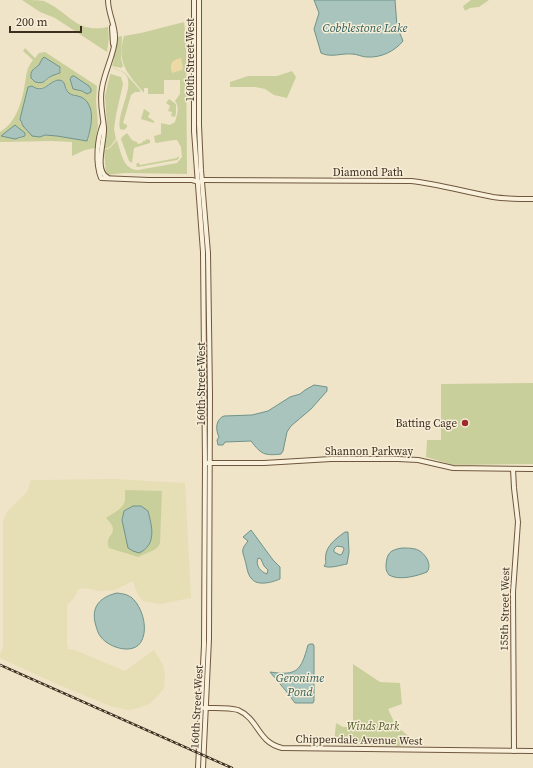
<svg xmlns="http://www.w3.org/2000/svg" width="533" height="768" font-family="'Source Serif 4',serif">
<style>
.farmland{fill:#e6deb5}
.green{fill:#c9cf9b;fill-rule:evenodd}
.sand{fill:#ecd9a5}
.water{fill:#a9c4bc;stroke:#6f938a;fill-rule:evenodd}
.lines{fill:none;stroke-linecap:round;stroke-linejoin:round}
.secondary-casing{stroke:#6f573f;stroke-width:6}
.secondary{stroke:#faf1dc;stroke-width:4}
.rail-casing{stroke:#3d2e20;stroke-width:2.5}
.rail{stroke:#f7eed8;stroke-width:1;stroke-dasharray:3;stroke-linecap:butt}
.poi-dot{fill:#9e2a2b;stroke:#f7eed8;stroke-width:1.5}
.labels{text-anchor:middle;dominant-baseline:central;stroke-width:3;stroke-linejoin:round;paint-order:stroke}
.street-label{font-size:11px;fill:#3d2e20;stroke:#f7eed8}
.poi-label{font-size:11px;fill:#3d2e20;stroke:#f7eed8;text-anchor:end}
.park-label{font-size:11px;font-style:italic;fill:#4d5a26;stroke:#f7eed8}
.water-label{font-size:12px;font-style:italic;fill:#2f5d5a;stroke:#f7eed8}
</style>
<rect width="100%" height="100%" fill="#f0e4c8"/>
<!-- farmland -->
<polygon class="farmland" points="114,479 185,483 191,598 160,604 143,601 138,595 133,581 115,590 100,591 84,588 79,589 74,598 67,605 67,643 68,649 75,650 125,671 154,650 163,665 165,674 164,688 158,696 149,704 139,708 129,710 113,707 59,685 0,658 0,654 3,648 3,521 7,512 27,492 31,480"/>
<!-- green -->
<g class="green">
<path d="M22,0C29,0 39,0 44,1C69,12 76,34 108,27L109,38L107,52L55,18L40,12Z"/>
<polygon points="196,0 197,0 198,80 196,81"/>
<polygon points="471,0 489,0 479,7 470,8 465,11 463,6"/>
<path d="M184,22L186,39L187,174L125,173L106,175L104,150L110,148L117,140C121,152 123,170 138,170L177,163L182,157L181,147L177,140H174L156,143L155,142L154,136L161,134V123L170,125L175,122C177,115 180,107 175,101L180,94V80H164V94H148V88H144V93C128,74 116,63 124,36L141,33Z"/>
<polygon points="122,36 121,59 123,66 121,68 112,66 115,57 111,65 117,37"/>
<path d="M25,48L35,58L39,53L45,52L97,86L96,101L98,125L95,148L85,150L72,156V142L51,141L0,142V132C17,122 22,101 25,83C27,73 26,69 33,60L23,51ZM44,57L60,67L61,71L59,74L53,75L45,82L31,73L34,68L39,65L42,59ZM70,79L91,91V92L86,93L82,91L73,89ZM55,80L66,87L69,94L80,96L92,112L91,124L88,141L57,136L45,135L40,137L31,135L20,122L32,86C42,91 48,85 55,80ZM15,126L24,132L26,136L18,139L1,136L8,132Z"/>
<path d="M112,67L124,72L140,90V92H135L131,95L123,123L127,125V127L124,130L120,129C116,113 136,85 125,74C122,70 115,70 112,67Z"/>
<polygon points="292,71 296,77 287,98 274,95 265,89 255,87 230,87 230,82 248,76 277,76"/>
<polygon points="111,74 121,77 123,84 116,115 114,129 116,139 110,147 105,149 104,148 107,124 105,96 110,75"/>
<polygon points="169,99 176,104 176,113 175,117 171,116 172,112 168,111 170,106 166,103"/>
<polygon points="144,109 150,113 148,117 154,121 154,123 141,119"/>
<polygon points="127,133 132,140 137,142 138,144 142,143 143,141 145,141 146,139 150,140 150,143 134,148 132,163 129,161 121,139 122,137"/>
<polygon points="178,156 179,158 177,160 138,167 136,166 137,163 139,163 140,165 177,158"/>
<polygon points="533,383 533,464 453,465 426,457 427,440 441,440 441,384"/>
<path d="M125,490L162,491L160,543L158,547L154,550L138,557L109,548C103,533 123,535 106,518C113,513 123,510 125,500C125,497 125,494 125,490Z"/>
<polygon points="353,664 380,682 400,683 402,704 388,709 396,726 411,738 411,743 402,746 334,744 336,723 343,727 353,727"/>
</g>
<!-- sand -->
<path class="sand" d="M181,58L183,68L182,70L172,73C169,63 172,60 181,58Z"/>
<!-- water -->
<g class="water">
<path d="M314,0H395L397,26L403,41C395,51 381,58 367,57C362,57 357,54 352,54C341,53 331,58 321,53L314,29L319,13Z"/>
<path d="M44,57L60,67V73C58,74 56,74 54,75C45,78 46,85 35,82L31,78C30,70 34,69 39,65L42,59Z"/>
<polygon points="72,76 74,76 89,86 91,89 91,92 87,94 82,91 73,89 70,79"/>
<path d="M58,80C67,80 63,88 69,93C72,96 77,95 81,97C97,105 91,128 87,141L57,136L45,135L40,137L32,136L23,126L20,119L28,87L32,86C44,94 48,82 58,80Z"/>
<polygon points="15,125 25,133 25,136 15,139 1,136"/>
<path d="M314,385L327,387V391L311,409L291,426L287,432L283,451L281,454C264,456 261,454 251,441L225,442L223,445H218L217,440L219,437C215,429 216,419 224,416L252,415L268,411L290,397L300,394L305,390Z"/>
<path d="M133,506H141L148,511C152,526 157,545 139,553L133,551L128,548L122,520L124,511Z"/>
<path d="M251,530L273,560L280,567V579C273,582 257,587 251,578C247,573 247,567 245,560C242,550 241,550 248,541L243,537ZM258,558L261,559L264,566L268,570L267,574C261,572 255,566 258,558Z"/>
<path d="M345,532H348V533L349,552L347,564C341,565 329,569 324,566L326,563C323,548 334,540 345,532ZM337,546L343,547L344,549L342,554L340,555L334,552V549Z"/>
<path d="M402,548C406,548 411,548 415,549C424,551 433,564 427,572C417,576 399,581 389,575C386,571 386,569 386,565C387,553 390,550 402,548Z"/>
<path d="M117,593C123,594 127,594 132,598C142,607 148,627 142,640C135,656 109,648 101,637C98,634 97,629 96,626C90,607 100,597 117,593Z"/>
<path d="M310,644H313L314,646V701L313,703H295L286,691L270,672C297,676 301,671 308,645Z"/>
</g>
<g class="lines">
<defs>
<g id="secondary">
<polyline points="194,0 194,131 203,252 205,463 204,645 198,768"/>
<polyline points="199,0 199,125 201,170 208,253 210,394 209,639 203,768"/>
<polyline points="112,27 113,44"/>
<path d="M103,124C97,139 95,163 101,178L149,180H192L199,182"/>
<path d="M107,177C94,170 105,140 104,128C103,115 99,102 102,88C104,73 115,52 115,39C116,26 108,14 108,0"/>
<path d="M202,180L411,181C439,184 465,192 493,197C506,199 520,199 533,199"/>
<polyline points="207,463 264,463 331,459 398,459 418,460 453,468 533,469"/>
<polyline points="513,469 514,488 518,522 513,592 514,751"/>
<path d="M204,708C214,708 228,707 238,710C259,719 257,742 282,748L533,751"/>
</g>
</defs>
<!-- secondary casing -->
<use href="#secondary" class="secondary-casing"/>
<!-- secondary -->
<use href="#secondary" class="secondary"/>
<defs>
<polyline id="rail" points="0,665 232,768"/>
</defs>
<!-- rail casing -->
<use href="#rail" class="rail-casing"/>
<!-- rail -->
<use href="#rail" class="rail"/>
</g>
<!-- markers -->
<circle class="poi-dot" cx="465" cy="423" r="4"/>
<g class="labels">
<!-- street labels -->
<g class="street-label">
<text transform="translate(190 60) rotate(-90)">160th Street West</text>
<text x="368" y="172">Diamond Path</text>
<text transform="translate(201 384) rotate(-90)">160th Street West</text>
<text x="369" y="451">Shannon Parkway</text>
<text transform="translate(505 609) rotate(-89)">155th Street West</text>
<text transform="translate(197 707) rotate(-87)">160th Street West</text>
<text transform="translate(359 740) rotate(1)">Chippendale Avenue West</text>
</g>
<!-- poi labels -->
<g class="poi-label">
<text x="457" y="423">Batting Cage</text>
</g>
<!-- park labels -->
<g class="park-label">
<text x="373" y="726">Winds Park</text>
</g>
<!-- water labels -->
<g class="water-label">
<text x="365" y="28">Cobblestone Lake</text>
<text x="300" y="678">Geronime<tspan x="300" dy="14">Pond</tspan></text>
</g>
</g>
<!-- scale -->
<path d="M10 26v6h71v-6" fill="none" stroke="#3d2e20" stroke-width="2"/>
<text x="16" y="26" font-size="12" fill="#3d2e20" stroke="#f7eed8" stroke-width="3" paint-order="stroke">200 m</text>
</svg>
